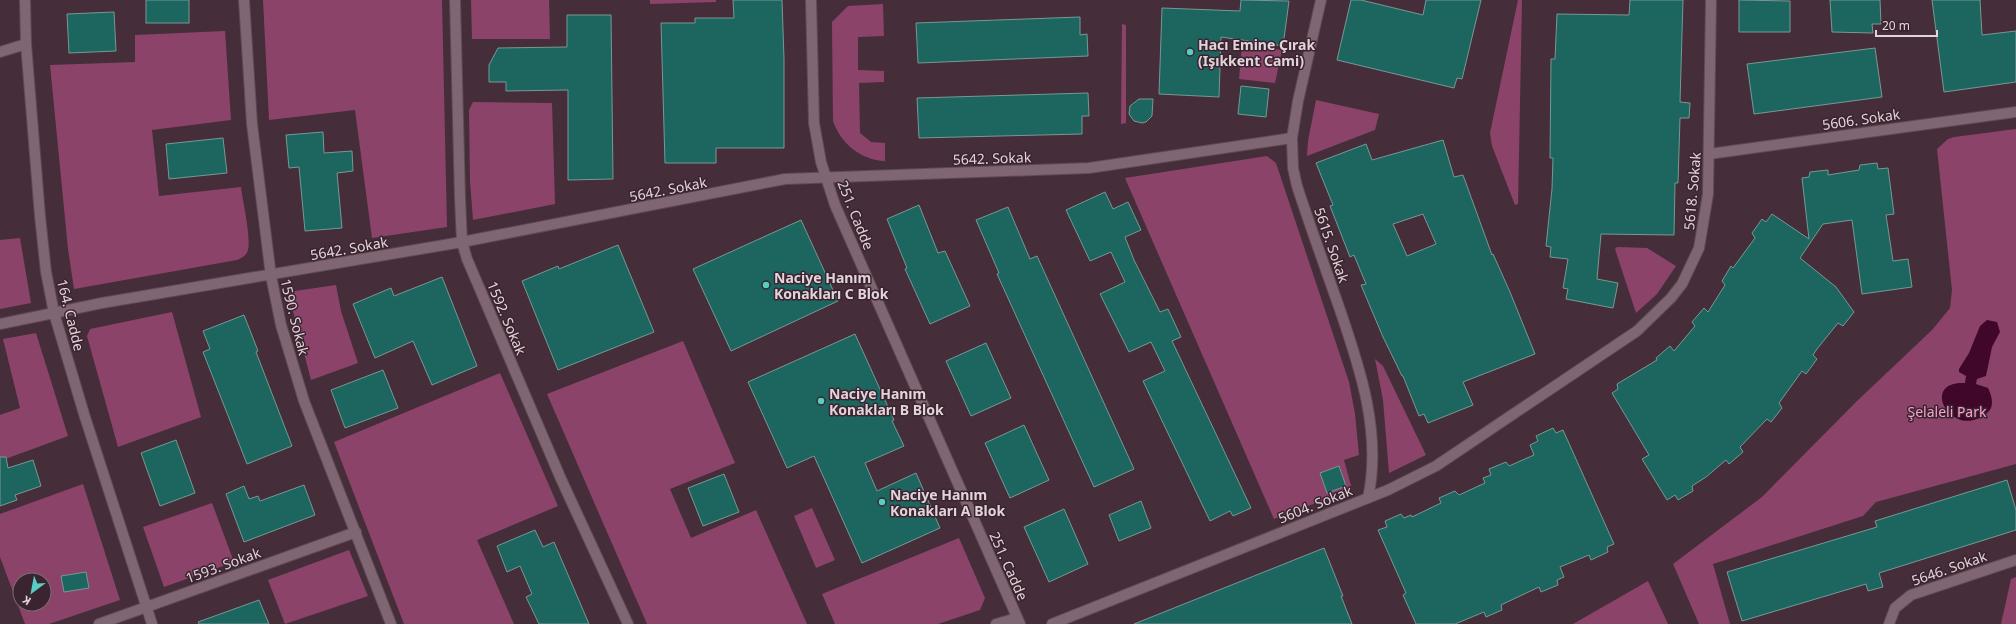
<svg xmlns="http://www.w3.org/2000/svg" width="2016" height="624" font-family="'Noto Sans',sans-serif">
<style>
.green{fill:#8c436a;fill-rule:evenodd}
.water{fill:#41072a}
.building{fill:#1d6660;stroke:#779894;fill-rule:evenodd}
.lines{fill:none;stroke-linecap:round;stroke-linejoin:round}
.street-casing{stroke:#5f4b54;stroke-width:12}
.secondary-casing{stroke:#5f4b54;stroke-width:12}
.street{stroke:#806672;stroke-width:10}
.secondary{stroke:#806672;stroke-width:10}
.poi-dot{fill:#56cec3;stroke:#3a242f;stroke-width:1.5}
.labels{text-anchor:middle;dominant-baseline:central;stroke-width:3;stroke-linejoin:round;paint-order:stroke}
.poi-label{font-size:14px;font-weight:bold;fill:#e3d4db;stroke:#3a242f;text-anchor:start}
.street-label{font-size:14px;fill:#e3d4db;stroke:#3a242f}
.park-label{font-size:14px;fill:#fba2ce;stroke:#3a242f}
</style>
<rect width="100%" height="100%" fill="#452e39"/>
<!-- green -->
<g class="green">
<polygon points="263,0 442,0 447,227 372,238 355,110 269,120"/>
<polygon points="471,0 549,0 550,39 472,39"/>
<polygon points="650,0 716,0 716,2 650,4"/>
<polygon points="1518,0 1522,0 1518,204 1515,205 1492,146 1490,133"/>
<path d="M883,4L884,36L858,37V70L884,71V82L859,83L860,133L871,142L885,143V161C861,160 841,144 833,121L832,22L848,6Z"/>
<polygon points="1122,24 1126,25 1126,123 1121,124"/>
<path d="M225,31L231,120L152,130L159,196L241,187C243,203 251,236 248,250C246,256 242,258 237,260L74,289L68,249L50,65L135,62V35Z"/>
<polygon points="1242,45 1282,50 1275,83 1239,79"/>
<polygon points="1316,100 1379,114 1375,130 1307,156 1308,141"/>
<polygon points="473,102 552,103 555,204 473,220 470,181 469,110"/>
<polygon points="2016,129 2016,464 1876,502 1863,516 1713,564 1730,624 1699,624 1673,564 1762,497 1856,402 1932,330 1950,308 1952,290 1937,149 1948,139 1954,137"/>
<polygon points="1267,156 1276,163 1349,382 1355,414 1359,455 1344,460 1352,489 1274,519 1125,178"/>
<polygon points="20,238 31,303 0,309 0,240"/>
<polygon points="1617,247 1647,248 1676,266 1657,294 1636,313 1615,249"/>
<polygon points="336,285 341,311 358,363 311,380 288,292"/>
<polygon points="172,312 201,417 118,447 87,336 90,329"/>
<polygon points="36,333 68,436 0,461 0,415 20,408 3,339"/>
<polygon points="683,341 735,463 670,489 691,538 756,510 807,624 647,624 547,394"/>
<polygon points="1375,359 1383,366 1426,455 1389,473 1383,400"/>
<polygon points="500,373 558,506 477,540 514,624 404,624 334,442"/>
<path d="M83,484L120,600L49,624H25L0,557V514ZM20,580H44V604H20Z"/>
<polygon points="212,503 234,562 164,587 143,527"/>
<polygon points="812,508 835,560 816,568 794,516"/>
<polygon points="959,538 985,598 980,610 938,624 835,624 822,594"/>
<polygon points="349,550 368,596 285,624 268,580"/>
<polygon points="2016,577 2016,624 2001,624 2011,579"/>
<polygon points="1648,581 1668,624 1573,624"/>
</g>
<!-- water -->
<path class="water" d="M1987,320L1997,322L2000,332L1992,347L1986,376L1977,379L1976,384L1988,388C1992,396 1995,407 1987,413C1952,442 1918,380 1965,383L1966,376L1959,372V369L1969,353L1980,326Z"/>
<!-- building -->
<g class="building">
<rect x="146" y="0" width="43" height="23"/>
<polygon points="733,0 782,0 784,59 784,148 716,148 716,163 665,163 661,23 695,23 695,18 734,18"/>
<polygon points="1241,0 1289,1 1283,46 1221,37 1219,97 1159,94 1162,8 1240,11"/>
<polygon points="1351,0 1361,0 1423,15 1426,0 1481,0 1462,79 1457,78 1454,88 1337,60"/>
<polygon points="1630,0 1683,0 1680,102 1690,103 1689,118 1680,118 1678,183 1675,183 1674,235 1601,234 1597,279 1618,283 1613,308 1566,299 1568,289 1563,288 1568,259 1550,257 1551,247 1546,246 1552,189 1553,158 1550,158 1551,59 1555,59 1557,14 1629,15"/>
<polygon points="1739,0 1790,1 1790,32 1739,32"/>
<polygon points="1830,0 1880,0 1881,24 1872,24 1873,33 1832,32"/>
<polygon points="1932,0 1980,0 1982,35 2016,31 2016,82 1944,92"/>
<polygon points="114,12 116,51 69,53 67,14"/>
<polygon points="567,15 611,15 613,179 568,180 568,90 506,91 506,82 489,82 489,65 498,48 567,47"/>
<polygon points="1080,17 1080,35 1087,34 1088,56 918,63 916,23"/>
<polygon points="1875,48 1882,97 1754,114 1747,64"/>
<polygon points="1241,86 1269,89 1266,117 1238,114"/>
<polygon points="1088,93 1089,116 1082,116 1082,134 919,138 917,98"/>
<polygon points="1139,99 1153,99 1152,116 1146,122 1142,123 1134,121 1129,114 1130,106"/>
<polygon points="323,132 324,153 352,151 353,171 337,173 342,228 305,231 299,167 289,168 286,135"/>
<polygon points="223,138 227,173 169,179 166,144"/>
<path d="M1443,140L1454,177L1463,175L1492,255L1493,254L1510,292L1535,354L1463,382L1473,405L1428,423L1424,414L1419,416L1403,376H1402L1383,337L1361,285L1366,284L1354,255L1350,257L1330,206L1333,205L1316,163L1366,144L1372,160ZM1423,214L1436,244L1407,256L1393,224Z"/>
<polygon points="1877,163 1878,169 1888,168 1894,214 1886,215 1893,261 1908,259 1912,287 1862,294 1852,220 1823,224 1800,258 1836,287 1854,312 1843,326 1838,323 1817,349 1813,355 1817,359 1806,374 1802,371 1779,403 1782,408 1771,422 1767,419 1740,447 1743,452 1729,464 1726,460 1706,477 1692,486 1693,491 1678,500 1675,495 1667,500 1642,459 1649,455 1612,393 1618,389 1617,384 1657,360 1656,358 1670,346 1674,351 1695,326 1692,322 1704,308 1708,312 1725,285 1722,281 1731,266 1733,268 1755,238 1752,233 1762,219 1766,222 1772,214 1809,239 1802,178 1809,177 1810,172 1828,170 1828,175 1859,170 1860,165"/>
<polygon points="1105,192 1113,209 1128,202 1141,230 1125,237 1134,260 1160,312 1168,309 1181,337 1172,341 1251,508 1233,516 1230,511 1210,521 1143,381 1165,371 1151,342 1129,352 1100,294 1125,282 1111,252 1090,261 1066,210"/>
<polygon points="919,205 938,253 945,251 970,306 930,324 905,269 907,268 887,219"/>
<polygon points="1008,207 1030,259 1037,256 1134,469 1094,487 997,274 999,273 976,220"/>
<polygon points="801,220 838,301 731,351 693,269"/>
<polygon points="618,245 654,332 558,370 522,281 558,266 559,269"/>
<polygon points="442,277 477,366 432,385 413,341 375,358 353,304 391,288 394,296"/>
<polygon points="244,315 258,351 256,352 292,446 247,464 203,352 210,349 203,331"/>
<polygon points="855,334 894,420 892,421 904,446 865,463 877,491 916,473 940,528 862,563 814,456 787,468 748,382"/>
<polygon points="986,343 1011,398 971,416 946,361"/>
<polygon points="383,370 398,408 345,428 331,390"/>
<polygon points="1024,425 1049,480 1010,498 985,443"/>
<polygon points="1553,428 1556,433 1563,430 1614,544 1607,547 1608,552 1591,560 1589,555 1560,567 1564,577 1557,580 1558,585 1541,592 1539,587 1501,605 1502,610 1486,617 1484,612 1455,624 1416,624 1403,595 1406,593 1378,530 1387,527 1385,521 1401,514 1404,518 1411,515 1412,517 1441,503 1439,498 1455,491 1459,495 1485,483 1483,478 1491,475 1489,469 1506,462 1509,466 1534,455 1530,445 1538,441 1536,436"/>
<polygon points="176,440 195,493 160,506 141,453"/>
<polygon points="0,457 6,457 8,468 33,460 41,486 15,495 17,500 0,506"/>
<polygon points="1339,466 1346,486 1327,493 1320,473"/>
<polygon points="724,474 739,512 703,526 688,488"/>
<polygon points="2007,480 2016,510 2016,530 1879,573 1883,587 1868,591 1866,584 1742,621 1727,572 1877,527 1875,521"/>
<polygon points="304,485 315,515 244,542 226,494 244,486 249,499 258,496 260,501"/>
<polygon points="1141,501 1151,528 1119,541 1109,515"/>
<polygon points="1064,509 1088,564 1049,582 1024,527"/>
<polygon points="535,530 543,547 554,542 589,624 539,624 526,597 532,594 520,566 507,572 497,546"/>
<polygon points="1324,548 1343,596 1341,596 1352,624 1134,624"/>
<polygon points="86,572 89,588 64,592 61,576"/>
<polygon points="259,600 269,624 199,624 198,622"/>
</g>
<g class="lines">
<defs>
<g id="street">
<polyline points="244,0 252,124 271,276 281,325 304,401 391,624"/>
<polyline points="455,0 460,198 462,242 467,259 561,479 628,624"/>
<polyline points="811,0 814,123 821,162 835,205 1020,624"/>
<path d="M1321,0L1298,101L1292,138L1293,168L1297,186C1310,226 1325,267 1339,307C1360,368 1382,433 1368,498"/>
<polyline points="0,52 26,44"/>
<polyline points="1709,154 2016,112"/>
<polyline points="0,324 102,303 462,242 785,179 1089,168 1292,138"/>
<polyline points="99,624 356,532"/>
<polyline points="996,624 1017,618"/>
<polyline points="1052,624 1388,490 1436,466 1637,331 1671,298 1682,284 1699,248 1708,194 1711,0"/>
<polyline points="1889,624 1895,608 1911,595 2016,560"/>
</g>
<polyline id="secondary" points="25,0 26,44 40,216 46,272 54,313 84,414 152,624"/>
</defs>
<!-- street casing -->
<use href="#street" class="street-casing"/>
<!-- secondary casing -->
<use href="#secondary" class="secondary-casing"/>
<!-- street -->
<use href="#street" class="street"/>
<!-- secondary -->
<use href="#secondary" class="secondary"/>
</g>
<!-- markers -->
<g class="poi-dot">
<circle cx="1190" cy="52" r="4"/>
<circle cx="766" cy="285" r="4"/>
<circle cx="821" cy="401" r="4"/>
<circle cx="882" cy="502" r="4"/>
</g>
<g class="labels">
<!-- poi labels -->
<g class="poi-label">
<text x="1198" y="44">Hacı Emine Çırak<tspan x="1198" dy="16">(Işıkkent Cami)</tspan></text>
<text x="774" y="277">Naciye Hanım<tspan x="774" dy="16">Konakları C Blok</tspan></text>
<text x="829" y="393">Naciye Hanım<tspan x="829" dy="16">Konakları B Blok</tspan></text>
<text x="890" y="494">Naciye Hanım<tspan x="890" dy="16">Konakları A Blok</tspan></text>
</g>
<!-- street labels -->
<g class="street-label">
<text transform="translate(1861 119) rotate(-8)">5606. Sokak</text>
<text transform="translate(992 158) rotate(-2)">5642. Sokak</text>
<text transform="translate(668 189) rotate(-11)">5642. Sokak</text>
<text transform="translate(1692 191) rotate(-85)">5618. Sokak</text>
<text transform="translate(856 215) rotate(68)">251. Cadde</text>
<text transform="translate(1332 245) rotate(71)">5615. Sokak</text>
<text transform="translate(349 248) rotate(-10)">5642. Sokak</text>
<text transform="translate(71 315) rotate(76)">164. Cadde</text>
<text transform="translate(295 317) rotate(76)">1590. Sokak</text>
<text transform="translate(507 318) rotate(67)">1592. Sokak</text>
<text transform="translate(1315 504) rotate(-22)">5604. Sokak</text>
<text transform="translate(223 565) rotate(-20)">1593. Sokak</text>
<text transform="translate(1009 566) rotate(66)">251. Cadde</text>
<text transform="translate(1949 568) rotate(-19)">5646. Sokak</text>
</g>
<!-- park labels -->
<g class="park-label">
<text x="1947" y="411">Şelaleli Park</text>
</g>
</g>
<!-- north arrow -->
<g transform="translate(32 592) rotate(212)"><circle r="19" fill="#3a242f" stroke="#7e6a74"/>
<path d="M0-3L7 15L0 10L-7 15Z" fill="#56cec3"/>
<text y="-6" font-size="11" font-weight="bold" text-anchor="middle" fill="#e3d4db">K</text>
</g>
<!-- scale -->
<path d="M1876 30v6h61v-6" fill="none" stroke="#e3d4db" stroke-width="2"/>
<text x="1882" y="30" font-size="12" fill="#e3d4db" stroke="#3a242f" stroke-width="3" paint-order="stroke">20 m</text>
</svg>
